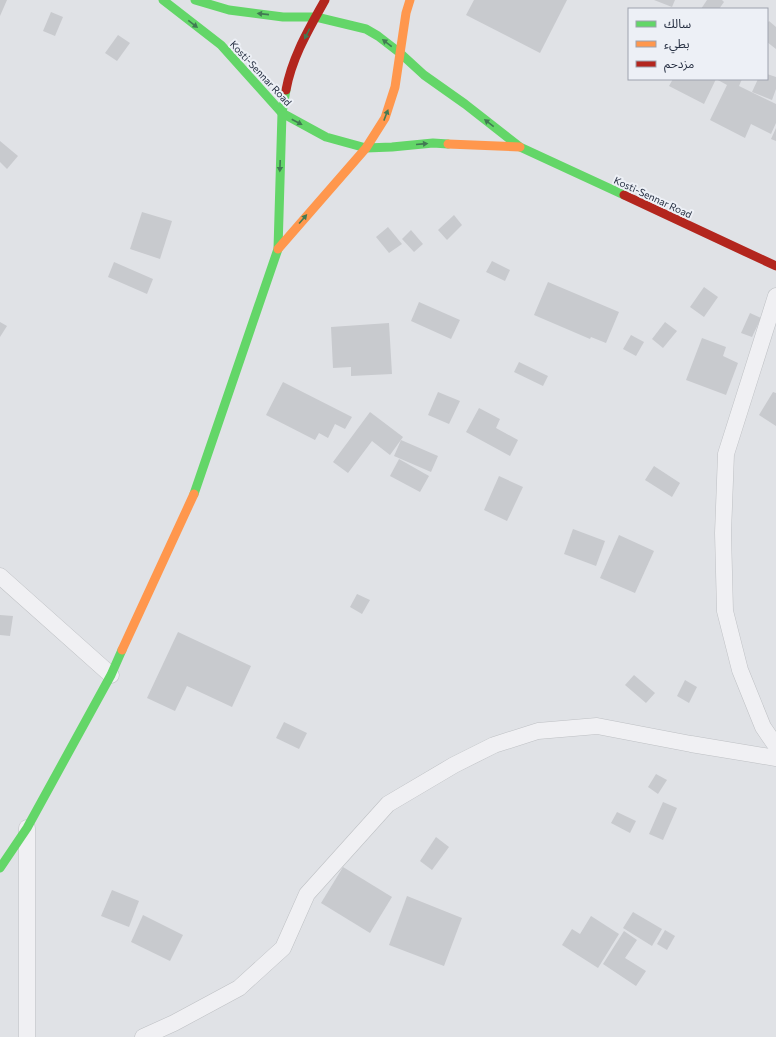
<svg xmlns="http://www.w3.org/2000/svg" width="776" height="1037" font-family="Commissioner,'Noto Sans Arabic',sans-serif">
<style>
.building{fill:#c8cace}
.lines{fill:none;stroke-linecap:round;stroke-linejoin:round}
.street-casing{stroke:#bec0c4;stroke-width:17}
.street{stroke:#f0f0f3;stroke-width:16}
.fast{stroke:#63d668;stroke-width:9}
.slow{stroke:#ff974d;stroke-width:9}
.jam{stroke:#b3261e;stroke-width:9}
.oneway{fill:#417a53}
.labels{text-anchor:middle;dominant-baseline:central;stroke-width:4;stroke-linejoin:round;paint-order:stroke}
.street-label{font-size:10px;fill:#252e41;stroke:#edf0f6}
</style>
<rect width="100%" height="100%" fill="#e0e2e6"/>
<!-- building -->
<g class="building">
<polygon points="0,0 7,0 0,16"/>
<polygon points="474,0 567,0 540,53 466,15"/>
<polygon points="654,0 675,0 672,7"/>
<polygon points="707,0 722,0 724,2 719,9 701,9"/>
<polygon points="51,12 63,17 55,36 43,31"/>
<polygon points="769,21 776,27 776,49 767,42 767,24"/>
<polygon points="118,35 130,43 117,61 105,53"/>
<polygon points="767,74 776,77 776,89 772,100 752,92 758,79 767,79"/>
<polygon points="673,79 742,79 739,86 776,104 776,123 771,134 751,124 745,138 710,120 727,85 716,79 704,104 669,86"/>
<polygon points="776,128 776,141 771,139"/>
<polygon points="0,141 18,156 7,169 0,162"/>
<polygon points="142,212 172,221 160,259 130,249"/>
<polygon points="454,215 462,225 447,240 438,230"/>
<polygon points="388,227 402,244 389,253 376,237"/>
<polygon points="411,230 423,244 414,252 402,239"/>
<polygon points="492,261 510,270 505,281 486,272"/>
<polygon points="114,262 153,279 147,294 108,277"/>
<polygon points="548,282 619,312 606,343 591,337 590,339 534,315"/>
<polygon points="704,287 718,297 704,317 690,307"/>
<polygon points="419,302 460,320 451,339 411,321"/>
<polygon points="750,313 761,318 752,337 741,333"/>
<polygon points="0,322 7,326 0,337"/>
<polygon points="665,322 677,331 663,348 652,339"/>
<polygon points="389,323 392,374 351,376 351,367 333,368 331,327"/>
<polygon points="631,335 644,342 636,356 623,349"/>
<polygon points="702,338 726,347 723,356 738,363 726,395 686,380"/>
<polygon points="519,362 548,376 543,386 514,372"/>
<polygon points="283,382 352,417 345,429 335,424 328,438 319,433 315,440 266,415"/>
<polygon points="438,392 460,401 449,424 428,415"/>
<polygon points="773,392 776,393 776,426 759,415"/>
<polygon points="479,408 500,419 496,428 518,440 510,456 466,432"/>
<polygon points="370,412 403,437 390,455 372,441 348,473 333,462"/>
<polygon points="401,440 438,456 431,472 394,456"/>
<polygon points="399,459 429,476 420,492 390,476"/>
<polygon points="654,466 680,483 672,497 645,480"/>
<polygon points="499,476 523,487 507,521 484,510"/>
<polygon points="573,529 605,541 596,566 564,554"/>
<polygon points="619,535 654,551 635,593 600,578"/>
<polygon points="357,594 370,600 362,614 350,607"/>
<polygon points="0,615 13,616 10,636 0,635"/>
<polygon points="178,632 251,666 232,707 187,686 175,711 147,698"/>
<polygon points="634,675 655,693 646,703 625,685"/>
<polygon points="685,680 697,687 689,703 677,696"/>
<polygon points="284,722 307,733 299,749 276,738"/>
<polygon points="656,774 667,780 658,794 648,787"/>
<polygon points="663,802 677,808 663,840 649,834"/>
<polygon points="617,812 636,821 630,833 611,823"/>
<polygon points="436,837 449,847 432,870 420,861"/>
<polygon points="343,867 392,897 370,933 321,903"/>
<polygon points="112,890 139,901 129,927 101,916"/>
<polygon points="407,896 462,918 444,966 389,945"/>
<polygon points="633,912 662,929 652,946 623,928"/>
<polygon points="143,915 183,935 170,961 131,942"/>
<polygon points="591,916 619,934 598,968 562,945 572,929 580,934"/>
<polygon points="665,930 675,936 667,950 657,944"/>
<polygon points="624,931 637,940 625,958 646,971 636,986 603,964"/>
</g>
<g class="lines">
<defs>
<g id="street">
<polyline points="776,296 726,454 723,533 725,611 740,670 763,727 776,746"/>
<polyline points="0,576 111,675"/>
<polyline points="27,828 27,1037"/>
<polyline points="143,1037 174,1023 239,988 283,948 307,894 388,804 454,765 494,745 538,731 597,726 691,744 776,758"/>
</g>
</defs>
<!-- street casing -->
<use href="#street" class="street-casing"/>
<!-- street -->
<use href="#street" class="street"/>
<!-- fast -->
<g class="fast">
<polyline points="163,0 221,45 282,113 326,137 366,148 392,147 433,143 448,144"/>
<polyline points="195,0 229,10 283,17 316,17 366,29 378,36 400,53 424,75 465,104 520,147 624,195"/>
<polyline points="194,494 278,249 282,113 286,90"/>
<polyline points="0,868 27,828 111,675 122,650"/>
</g>
<!-- slow -->
<g class="slow">
<polyline points="448,144 520,147"/>
<polyline points="278,249 366,148 385,118 395,87 406,13 410,0"/>
<polyline points="122,650 194,494"/>
</g>
<!-- jam -->
<g class="jam">
<path d="M286,90C292,57 309,29 325,0"/>
<polyline points="624,195 776,266"/>
</g>
</g>
<!-- one-way arrows -->
<defs><path id="oneway-solid" d="M-6-.8H1V-3.2L6.5 0L1 3.2V.8H-6Z"/></defs>
<g class="oneway">
<use href="#oneway-solid" transform="translate(263 14) rotate(-174)"/>
<use href="#oneway-solid" transform="translate(193 24) rotate(38)"/>
<use href="#oneway-solid" transform="translate(307 34) rotate(117)"/>
<use href="#oneway-solid" transform="translate(387 43) rotate(-142)"/>
<use href="#oneway-solid" transform="translate(386 115) rotate(-69)"/>
<use href="#oneway-solid" transform="translate(297 122) rotate(28)"/>
<use href="#oneway-solid" transform="translate(489 123) rotate(-142)"/>
<use href="#oneway-solid" transform="translate(422 144) rotate(-5)"/>
<use href="#oneway-solid" transform="translate(280 166) rotate(92)"/>
<use href="#oneway-solid" transform="translate(303 219) rotate(-49)"/>
</g>
<g class="labels">
<!-- street labels -->
<g class="street-label">
<text transform="translate(261 73) rotate(47)">Kosti-Sennar Road</text>
<text transform="translate(653 197) rotate(25)">Kosti-Sennar Road</text>
</g>
</g>
<!-- legend -->
<rect x="628" y="8" width="140" height="72" fill="#edf0f6" stroke="#9da2ae"/>
<rect x="636" y="21" width="20" height="6" fill="#63d668" stroke="#9da2ae"/>
<text x="664" y="28" font-size="12" fill="#252e41">سالك</text>
<rect x="636" y="41" width="20" height="6" fill="#ff974d" stroke="#9da2ae"/>
<text x="664" y="48" font-size="12" fill="#252e41">بطيء</text>
<rect x="636" y="61" width="20" height="6" fill="#b3261e" stroke="#9da2ae"/>
<text x="664" y="68" font-size="12" fill="#252e41">مزدحم</text>
</svg>
